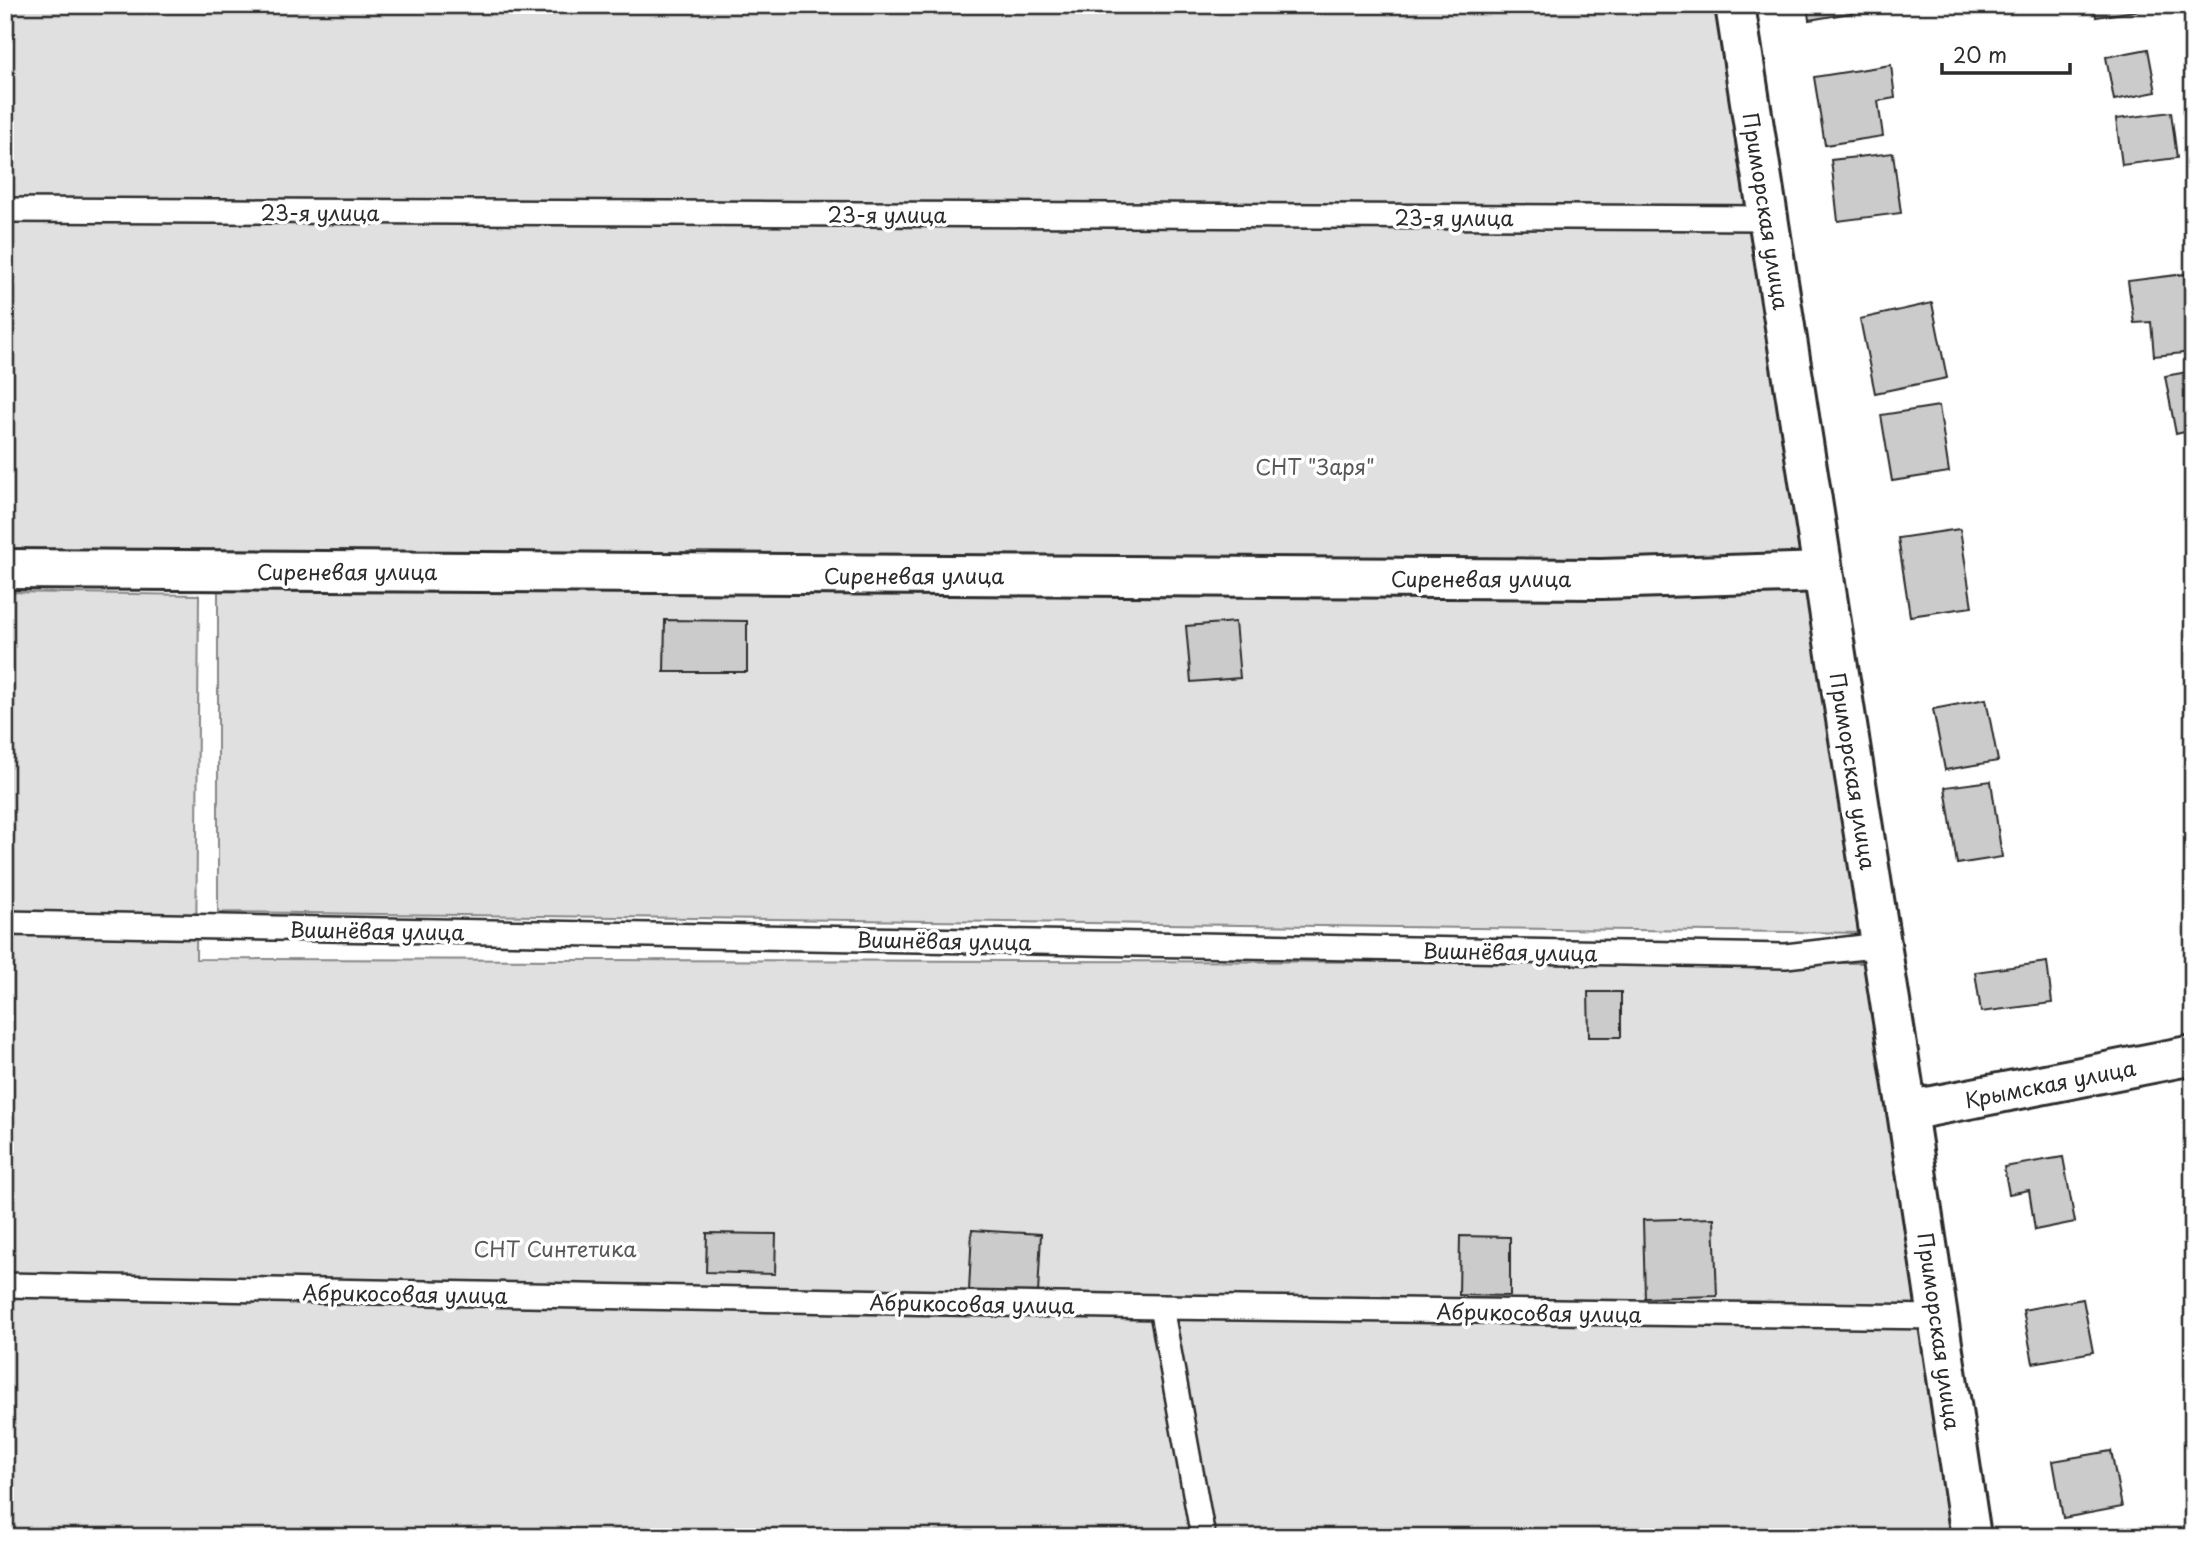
<svg xmlns="http://www.w3.org/2000/svg" width="2198" height="1542" font-family="'Playpen Sans',sans-serif">
<style>
.green{fill:#e0e0e0;stroke:#868686;stroke-width:2}
.building{fill:#cbcbcb;stroke:#2b2b2b;stroke-width:2}
.lines{fill:none;stroke-linecap:round;stroke-linejoin:round}
.lane-casing{stroke:#2b2b2b;stroke-width:28}
.street-casing{stroke:#2b2b2b;stroke-width:44}
.lane{stroke:#fff;stroke-width:23}
.street{stroke:#fff;stroke-width:38}
.labels{text-anchor:middle;dominant-baseline:central;stroke-width:7;stroke-linejoin:round;paint-order:stroke}
.street-label{font-size:21px;fill:#2b2b2b;stroke:#fff}
.park-label{font-size:21px;fill:#585858;stroke:#fff}
</style>
<rect width="100%" height="100%" fill="#fff"/>
<filter id="ink" filterUnits="userSpaceOnUse"><feTurbulence type="fractalNoise" baseFrequency=".0143" numOctaves="2"/><feDisplacementMap in="SourceGraphic" scale="14" xChannelSelector="R" yChannelSelector="G"/><feConvolveMatrix kernelMatrix="1 2 1 2 8 2 1 2 1" color-interpolation-filters="sRGB"/></filter>
<g filter="url(#ink)">
<!-- green -->
<g class="green">
<polygon points="5,5 1725,5 1863,933 218,912 218,552 5,551"/>
<polygon points="5,592 199,595 196,959 1866,963 1956,1537 5,1537"/>
</g>
<!-- building -->
<g class="building">
<polygon points="1807,5 1873,5 1874,9 1809,20"/>
<polygon points="2094,5 2168,5 2168,6 2096,17"/>
<polygon points="2148,49 2156,92 2114,100 2106,57"/>
<polygon points="1891,65 1895,98 1878,101 1883,136 1825,145 1814,77"/>
<polygon points="2171,112 2177,158 2122,165 2116,119"/>
<polygon points="1893,153 1901,213 1838,221 1831,160"/>
<polygon points="2193,273 2193,352 2154,356 2151,322 2134,323 2128,281"/>
<polygon points="1932,303 1947,378 1875,393 1860,319"/>
<polygon points="2193,371 2193,430 2176,434 2165,376"/>
<polygon points="1939,406 1949,472 1892,481 1881,415"/>
<polygon points="1960,529 1972,607 1910,616 1898,538"/>
<polygon points="665,620 747,621 747,672 664,672"/>
<polygon points="1235,622 1240,678 1191,682 1186,626"/>
<polygon points="1986,699 1998,761 1945,770 1933,709"/>
<polygon points="1991,781 2002,857 1957,864 1945,787"/>
<polygon points="2047,962 2052,1003 1981,1012 1975,972"/>
<polygon points="1588,992 1621,992 1621,1037 1589,1037"/>
<polygon points="2063,1157 2075,1222 2035,1230 2029,1190 2009,1194 2004,1167"/>
<polygon points="1714,1218 1717,1296 1645,1298 1643,1220"/>
<polygon points="972,1230 1041,1234 1038,1294 969,1291"/>
<polygon points="707,1233 776,1234 775,1274 706,1272"/>
<polygon points="1460,1236 1510,1237 1510,1296 1459,1295"/>
<polygon points="2083,1299 2093,1352 2033,1363 2023,1310"/>
<polygon points="2111,1451 2122,1507 2063,1518 2053,1461"/>
<polygon points="2125,1528 2127,1537 2079,1537"/>
</g>
<g class="lines">
<defs>
<g id="lane">
<polyline points="5,210 1769,218"/>
<polyline points="5,923 1786,956 1881,945"/>
<polyline points="5,1285 1161,1307 1938,1317"/>
<polyline points="1161,1307 1203,1537"/>
</g>
<g id="street">
<polyline points="1735,5 1907,1111 1971,1537"/>
<polyline points="5,569 1601,579 1823,572"/>
<polyline points="1907,1111 2193,1055"/>
</g>
</defs>
<!-- lane casing -->
<use href="#lane" class="lane-casing"/>
<!-- street casing -->
<use href="#street" class="street-casing"/>
<!-- lane -->
<use href="#lane" class="lane"/>
<!-- street -->
<use href="#street" class="street"/>
</g>
</g>
<g class="labels">
<!-- street labels -->
<g class="street-label">
<text transform="translate(1767 211) rotate(81)">Приморская улица</text>
<text x="320" y="212">23-я улица</text>
<text x="887" y="214">23-я улица</text>
<text x="1454" y="217">23-я улица</text>
<text x="347" y="571">Сиреневая улица</text>
<text x="914" y="575">Сиреневая улица</text>
<text x="1481" y="578">Сиреневая улица</text>
<text transform="translate(1854 771) rotate(81)">Приморская улица</text>
<text transform="translate(377 930) rotate(1)">Вишнёвая улица</text>
<text transform="translate(944 940) rotate(1)">Вишнёвая улица</text>
<text transform="translate(1510 951) rotate(1)">Вишнёвая улица</text>
<text transform="translate(2050 1083) rotate(-11)">Крымская улица</text>
<text transform="translate(405 1293) rotate(1)">Абрикосовая улица</text>
<text transform="translate(972 1303) rotate(1)">Абрикосовая улица</text>
<text transform="translate(1539 1312) rotate(1)">Абрикосовая улица</text>
<text transform="translate(1940 1331) rotate(82)">Приморская улица</text>
</g>
<!-- park labels -->
<g class="park-label">
<text x="1315" y="466">СНТ "Заря"</text>
<text x="555" y="1248">СНТ Синтетика</text>
</g>
</g>
<!-- margin -->
<rect width="2198" height="1542" fill="none" stroke="#fff" stroke-width="28"/>
<rect x="14" y="14" width="2170" height="1514" fill="none" stroke="#2b2b2b" stroke-width="2.5" filter="url(#ink)"/>
<!-- scale -->
<path d="M1942 63v10h128v-10" fill="none" stroke="#2b2b2b" stroke-width="3.5"/>
<text x="1953" y="63" font-size="21" fill="#2b2b2b" stroke="#ffffff" stroke-width="5" paint-order="stroke">20 m</text>
</svg>
